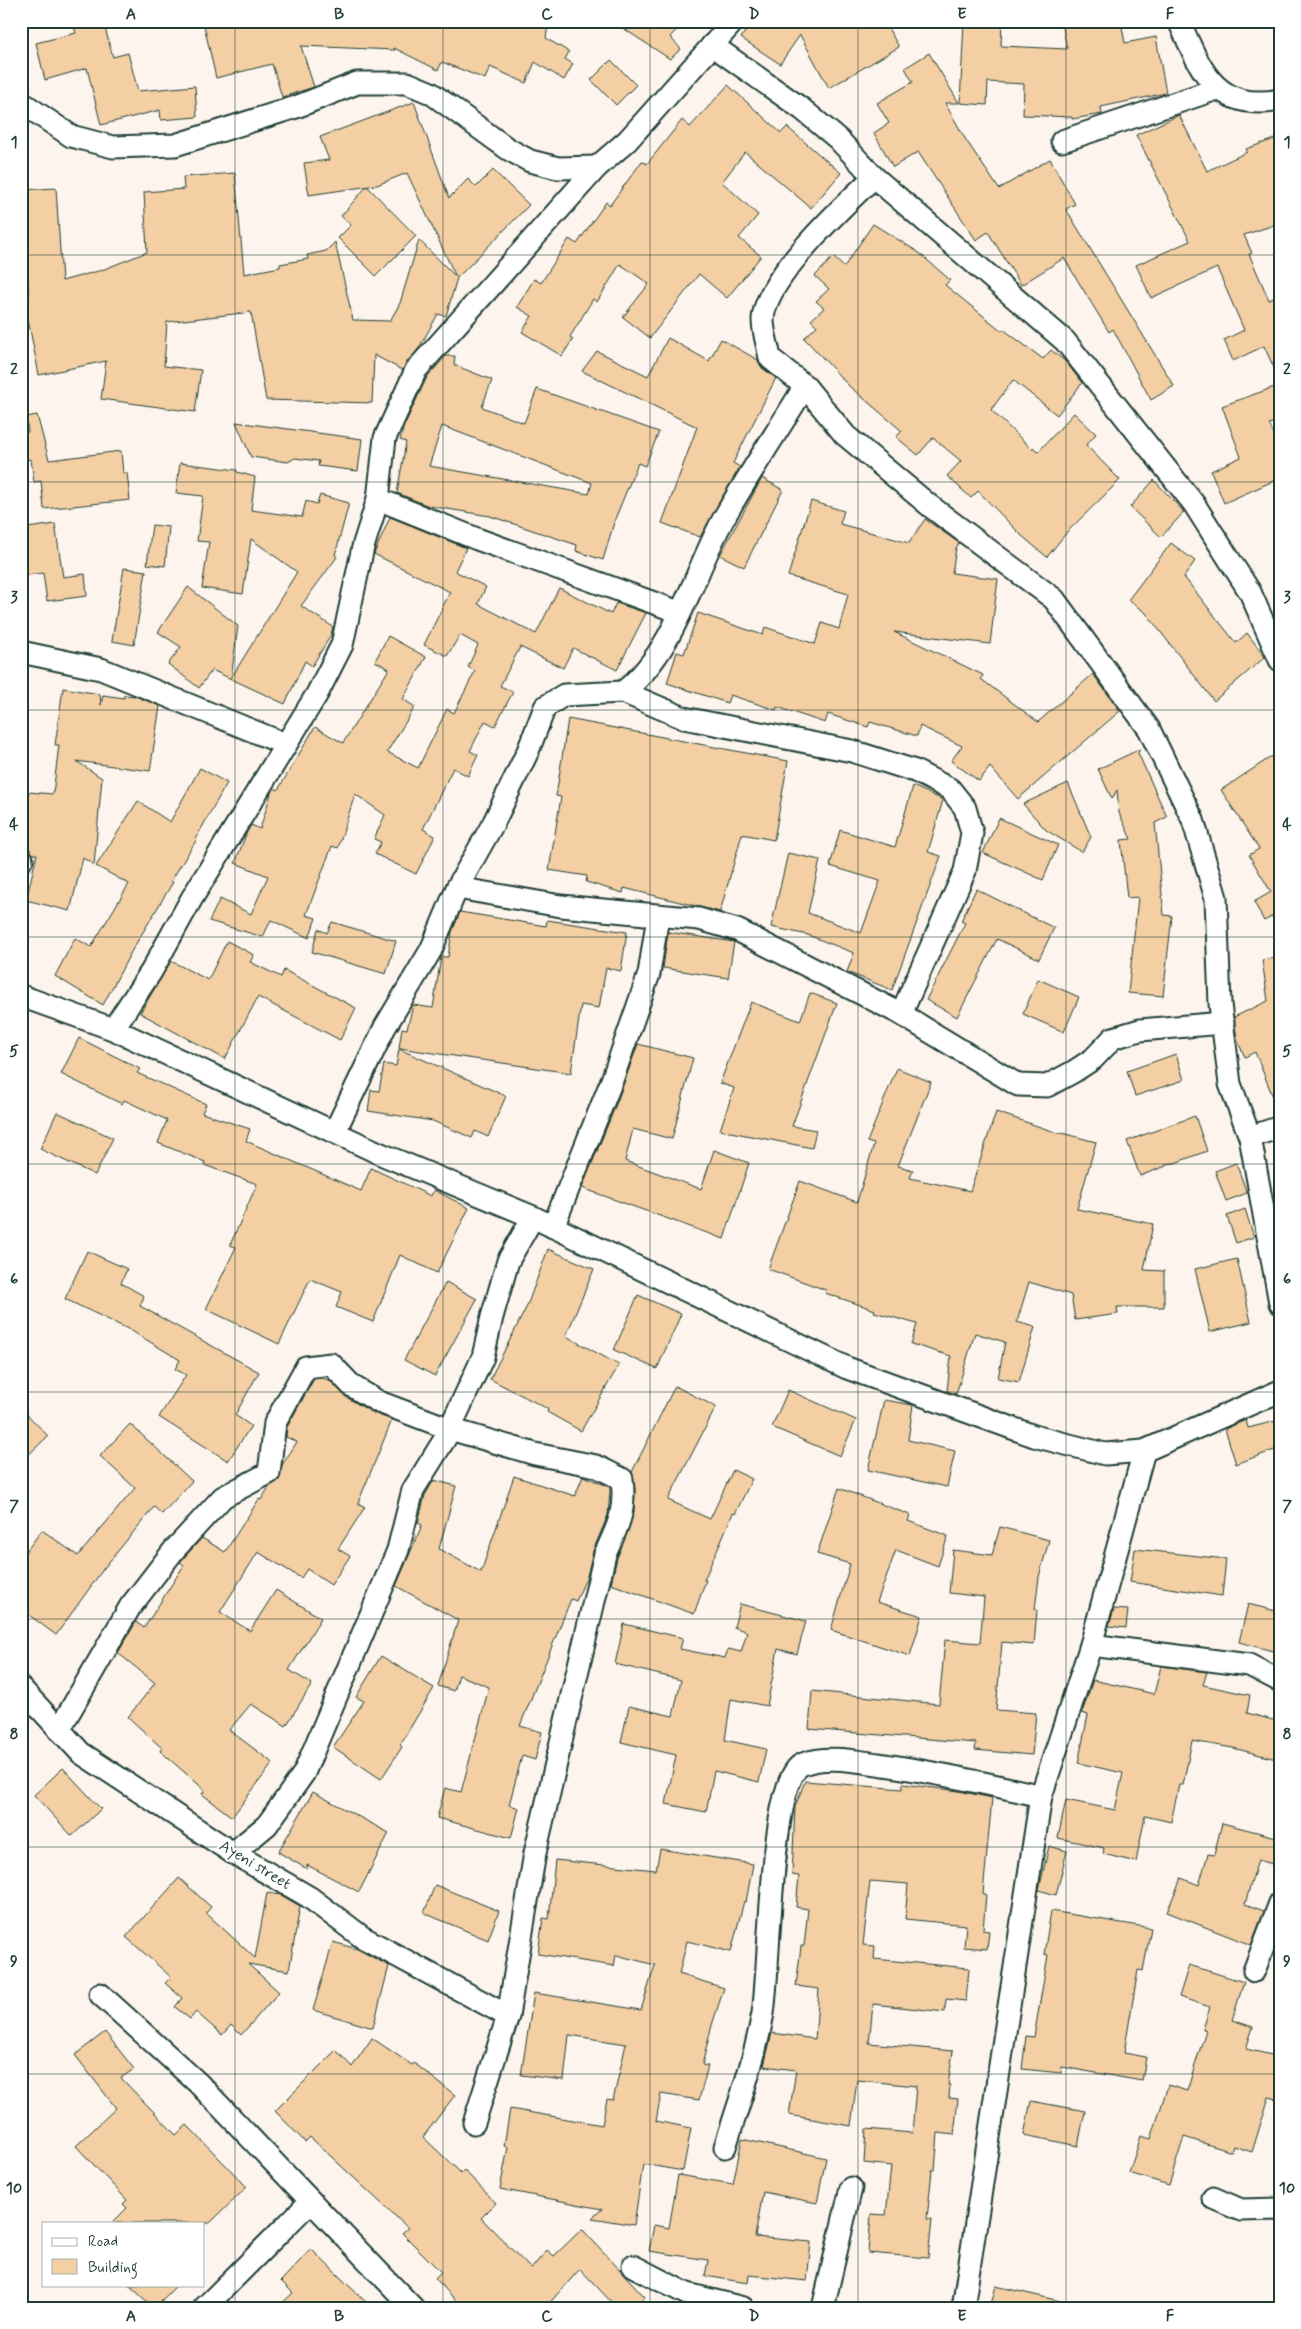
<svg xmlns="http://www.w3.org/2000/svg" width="1301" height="2329" font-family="Mynerve,sans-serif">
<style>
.building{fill:#f3cfa3;stroke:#1f3d34;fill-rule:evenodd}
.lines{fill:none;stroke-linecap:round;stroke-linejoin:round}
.street-casing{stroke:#1f3d34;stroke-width:25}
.street{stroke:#fff;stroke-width:21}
.grid{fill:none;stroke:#1f3d34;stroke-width:1;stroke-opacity:0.55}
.labels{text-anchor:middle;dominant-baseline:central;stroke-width:4;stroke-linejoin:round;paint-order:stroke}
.street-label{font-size:16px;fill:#1f3d34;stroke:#fff}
.neatline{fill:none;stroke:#1f3d34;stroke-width:2}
.grid-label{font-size:16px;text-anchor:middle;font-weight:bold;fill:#1f3d34}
</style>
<rect width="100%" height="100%" fill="#fdf5ed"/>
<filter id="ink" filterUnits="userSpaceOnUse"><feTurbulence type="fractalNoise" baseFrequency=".02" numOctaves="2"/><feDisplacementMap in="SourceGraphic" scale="10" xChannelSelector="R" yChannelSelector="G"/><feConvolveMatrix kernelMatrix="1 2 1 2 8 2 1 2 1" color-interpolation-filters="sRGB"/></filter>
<g filter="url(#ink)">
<!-- building -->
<g class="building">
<polygon points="72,21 103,21 113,57 128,53 138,91 195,86 197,117 161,120 160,110 101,125 87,68 45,80 36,43 76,33"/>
<polygon points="203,21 549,21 546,38 569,52 565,59 573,64 564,80 535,62 526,83 490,67 485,79 442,62 438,70 394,48 395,50 301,46 314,87 282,97 272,64 216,78"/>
<polygon points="612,21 685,21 670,37 681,49 670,59"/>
<polygon points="752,21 884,21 899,47 829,88 800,35 780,64 741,38"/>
<polygon points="964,21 1002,21 1001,46 1067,49 1062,23 1072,21 1121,21 1125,43 1156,37 1166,93 1101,107 1102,114 1072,119 1072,117 1023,115 1024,84 988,82 987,105 960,103"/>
<polygon points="929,53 959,103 945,103 966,140 999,189 1050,159 1075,204 1066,209 1174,386 1151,400 1113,329 1109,332 1064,258 1021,285 988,232 976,240 918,152 893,167 874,133 889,123 877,103 913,82 905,68"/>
<polygon points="611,60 636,85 616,105 591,80"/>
<polygon points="728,85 781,133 787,127 841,173 811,208 745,152 722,182 758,215 739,238 761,256 727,298 699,274 650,338 623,317 649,284 620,264 597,302 593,299 570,337 573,339 562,356 522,332 532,316 517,307 534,279 541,283 569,239 577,244 606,202 610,205 642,161 647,164 682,120 690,127"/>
<polygon points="414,102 449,198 468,179 476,187 493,170 529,205 457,278 446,316 438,314 419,348 402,370 374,355 372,403 266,400 251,312 167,322 164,366 201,370 195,412 101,399 106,361 39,375 24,299 29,298 22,190 56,188 62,281 102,270 147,252 144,192 184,189 183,177 235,173 244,274 280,267 280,264 308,259 307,255 326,251 335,242 353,320 390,321 400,303 419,240 456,277 407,173 377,185 309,195 304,163 329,160 320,137"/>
<polygon points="1179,115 1207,171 1247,152 1246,149 1280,137 1280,223 1244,235 1252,253 1249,254 1269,300 1280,295 1280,381 1264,346 1233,361 1224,340 1244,330 1217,268 1151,298 1136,265 1190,241 1136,135"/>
<polygon points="367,186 416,236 376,276 338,238 351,225 341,216"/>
<polygon points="873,224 918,252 950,280 945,285 1002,331 1003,329 1043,359 1051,350 1066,362 1082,383 1057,415 1013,380 991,410 1032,449 1033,447 1038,452 1074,413 1096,434 1086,445 1120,480 1067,532 1047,557 1022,536 978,491 971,498 947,476 961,461 933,438 918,455 896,437 902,431 849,386 804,338 817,326 811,320 824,308 816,301 829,289 815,276 833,257 844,267"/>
<polygon points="668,338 709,361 721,339 758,360 762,368 776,378 733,463 740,467 700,537 662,523 697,427 582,371 597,351 648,376"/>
<path d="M446,356H455L454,365L492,380L482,407L524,423L537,389L659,432L645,466L638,463L615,519L603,560L576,551L577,545L490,516L429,506L397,493L406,442L400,440L404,426L427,377ZM442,426L592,483L589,494L429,466Z"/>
<polygon points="1280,385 1280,420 1269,424 1280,447 1280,478 1224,503 1211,471 1241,457 1222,406"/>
<polygon points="37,415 49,460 121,451 123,473 127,473 130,500 44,509 41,481 34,482 31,459 21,461 21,433 28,432 26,417"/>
<polygon points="236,422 362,439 358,471 318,466 319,461 295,458 288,462 251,457"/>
<polygon points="180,463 237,470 237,472 255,477 251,510 302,517 306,501 317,504 320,495 349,503 335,555 337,557 301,606 333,627 331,635 312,666 305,661 285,704 212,670 199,688 168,664 181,647 158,632 188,587 238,626 231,678 297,572 251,539 243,594 202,588 209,542 197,541 203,496 176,493"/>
<polygon points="762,478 783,490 744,567 720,555"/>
<polygon points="1154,480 1184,512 1161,537 1130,507"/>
<polygon points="811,501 844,511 840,524 909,543 925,519 959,543 956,548 952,573 998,579 990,644 894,632 983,675 981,679 1038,722 1093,674 1120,711 1018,799 990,767 979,781 951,761 962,746 920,726 917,736 870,722 868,727 828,714 825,723 777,707 776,710 730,695 727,703 667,683 677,652 684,654 698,613 763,635 765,627 815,644 822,623 839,629 848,594 788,576"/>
<polygon points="390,517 466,548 455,571 486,587 478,604 536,634 559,588 611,614 616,603 646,613 617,670 573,648 563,668 520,647 500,686 513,692 495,726 485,721 470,751 478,755 468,776 453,768 423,829 435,836 416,874 375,854 381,842 374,839 385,815 355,794 338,848 332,846 306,915 316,918 309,938 271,920 263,937 209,921 220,899 251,914 268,876 235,863 247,832 251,825 260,829 271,793 274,788 278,790 315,727 343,743 389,669 375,661 388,636 426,657 403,699 415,707 387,752 418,768 447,709 454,713 475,671 468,667 478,645 460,635 447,656 424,645 450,592 374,554"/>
<polygon points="55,524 63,577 85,574 87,596 47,601 43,573 21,576 21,529"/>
<polygon points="152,525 169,527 165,566 147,564"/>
<polygon points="1171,543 1195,561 1184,577 1236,643 1247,633 1265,657 1214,701 1146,613 1128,600"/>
<polygon points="124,568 146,571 134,645 112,641"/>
<polygon points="63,688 100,694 101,705 103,695 124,698 124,695 135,696 160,706 150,771 76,761 102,778 94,865 83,858 70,911 26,900 37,854 33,854 23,847 28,792 53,794 59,745 55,745"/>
<polygon points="568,719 788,761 774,840 742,834 720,912 624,888 623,893 586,882 587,876 549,870 561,797 556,796"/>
<polygon points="1140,749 1138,753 1167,817 1155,823 1164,915 1172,916 1163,996 1128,993 1138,897 1127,898 1121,840 1131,839 1119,813 1117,790 1112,799 1098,769"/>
<polygon points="1280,751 1280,912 1264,921 1254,902 1271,892 1249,855 1259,849 1221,790"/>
<polygon points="200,768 227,783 196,838 197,839 171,881 173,882 131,952 103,1005 55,976 75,938 91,947 129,884 96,866 138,801 170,822"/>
<polygon points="1068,783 1091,837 1082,852 1046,830 1023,804"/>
<polygon points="913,786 943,800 928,852 941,856 892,990 847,972 854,953 808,935 771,927 788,853 820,860 808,913 861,933 880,881 830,866 840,830 895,847"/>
<polygon points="999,818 1058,845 1043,880 983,853"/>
<polygon points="976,889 1054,928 1039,959 997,939 957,1017 926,1000 965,923 961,921"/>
<polygon points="460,912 546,926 547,920 627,932 621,971 606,968 599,1008 581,1005 571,1073 399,1048 402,1028 407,1029 413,1005 433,1008 441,957 448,957 452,932"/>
<polygon points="332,922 396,941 386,974 312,952 318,929 327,933"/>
<polygon points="668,932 734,942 728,978 663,968"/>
<polygon points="227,941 254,955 250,962 281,977 284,970 356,1008 340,1040 258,997 225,1059 140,1013 171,961 208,980"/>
<polygon points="1280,957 1280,1112 1279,1112 1255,1052 1245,1057 1237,1040 1234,1017 1268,1001 1262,960"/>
<polygon points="1038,979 1079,997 1064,1032 1023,1014"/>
<polygon points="810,993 837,1003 792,1126 816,1130 812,1148 720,1130 734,1088 720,1083 751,1002 800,1021"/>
<polygon points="79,1038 140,1069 137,1073 206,1104 202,1113 250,1129 246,1141 361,1191 371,1168 431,1196 434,1190 469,1208 437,1273 400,1255 373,1322 336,1307 342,1292 310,1279 279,1344 206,1309 236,1247 230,1245 257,1184 204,1165 205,1162 158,1143 167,1120 124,1100 122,1104 61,1074"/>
<polygon points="638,1044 693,1058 672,1139 633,1129 625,1161 701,1189 714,1150 749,1163 724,1239 582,1188 617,1102"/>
<polygon points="399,1049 506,1096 488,1137 475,1131 472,1138 433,1121 368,1111 371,1090 379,1091 384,1064 396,1066"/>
<polygon points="1176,1054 1184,1080 1135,1096 1127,1071"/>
<polygon points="897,1068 931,1082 898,1166 913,1170 910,1178 970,1191 996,1112 1061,1134 1062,1133 1096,1142 1077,1209 1153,1224 1144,1270 1164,1271 1164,1307 1117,1307 1118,1314 1075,1320 1071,1295 1029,1282 1017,1322 1035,1327 1019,1382 998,1378 1005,1342 975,1333 956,1394 947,1391 951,1356 911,1344 917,1324 874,1312 875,1310 825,1293 826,1290 768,1269 800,1181 857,1202 874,1144 867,1142"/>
<polygon points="57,1112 113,1138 95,1175 40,1149"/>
<polygon points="1195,1116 1207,1151 1175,1163 1166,1164 1166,1166 1140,1176 1127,1141"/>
<polygon points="1236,1163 1247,1193 1226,1201 1215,1171"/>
<polygon points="1245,1209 1254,1237 1236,1243 1227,1216"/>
<polygon points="548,1249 594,1269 566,1336 619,1365 581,1431 547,1412 548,1409 490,1379 527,1306"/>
<polygon points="87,1251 127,1269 121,1283 144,1296 140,1306 259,1372 235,1415 251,1426 228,1461 159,1417 186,1375 175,1369 180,1360 130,1330 65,1299"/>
<polygon points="1237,1259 1251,1322 1210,1332 1195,1269"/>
<polygon points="446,1282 477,1299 435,1376 404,1360"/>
<polygon points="638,1295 681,1314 657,1369 614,1350"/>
<polygon points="323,1378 330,1381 346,1397 373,1413 392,1420 358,1503 365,1507 338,1549 350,1556 331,1585 307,1569 301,1578 258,1552 220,1612 250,1631 276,1590 321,1618 289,1670 312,1684 286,1726 251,1704 229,1730 273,1763 232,1817 202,1794 205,1790 160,1751 162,1748 128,1717 155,1683 118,1653 136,1622 144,1628 184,1565 180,1562 202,1538 225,1552 259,1499 261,1500 269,1487 279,1480 282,1465 297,1442 286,1437 287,1427 314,1379"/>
<polygon points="675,1386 716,1407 668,1500 710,1519 733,1470 752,1479 735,1514 733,1513 704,1580 706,1580 694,1614 611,1584 617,1558 634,1512 635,1489 632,1472"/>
<polygon points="788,1390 856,1420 840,1456 772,1427"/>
<polygon points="884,1400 913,1405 908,1440 955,1451 947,1487 868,1470"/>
<polygon points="21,1408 48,1436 21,1462"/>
<polygon points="1246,1420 1248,1428 1280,1420 1280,1448 1236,1464 1225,1429"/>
<polygon points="130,1424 192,1481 162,1514 154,1507 104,1568 56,1635 21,1609 21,1558 42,1530 78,1556 135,1488 100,1456"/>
<polygon points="514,1476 575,1496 583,1476 610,1487 610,1491 608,1515 593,1551 587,1576 576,1601 571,1599 520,1726 542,1732 535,1760 522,1756 509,1805 519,1808 511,1838 437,1818 445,1788 461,1792 489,1687 459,1675 454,1691 438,1686 458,1620 396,1586 422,1525 418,1523 425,1495 434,1480 456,1486 439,1549 481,1572"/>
<polygon points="839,1488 910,1515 908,1521 948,1536 938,1566 896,1550 877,1602 922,1616 910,1656 831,1630 850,1564 817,1554"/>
<polygon points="1000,1527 1049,1540 1039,1577 1035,1609 1037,1610 1034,1645 1002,1642 996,1710 1036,1713 1032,1755 975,1750 976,1743 809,1729 812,1691 939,1704 945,1640 980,1643 984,1597 949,1593 953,1550 992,1555"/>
<polygon points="1135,1549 1226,1559 1222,1596 1130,1582"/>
<polygon points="740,1604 806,1621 797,1654 778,1649 767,1706 731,1699 725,1740 766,1749 759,1782 714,1771 706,1812 666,1804 676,1755 621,1742 629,1706 673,1716 681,1680 615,1664 624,1624 683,1638 680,1649 725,1658 728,1649 741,1652 747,1632 734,1627"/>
<polygon points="1248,1604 1280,1612 1280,1653 1239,1642"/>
<polygon points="1114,1609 1128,1610 1126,1628 1109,1626"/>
<polygon points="381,1656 434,1688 400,1745 402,1747 381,1779 333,1747 364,1701 356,1697"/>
<polygon points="1161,1666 1207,1672 1203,1685 1250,1695 1247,1713 1280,1722 1280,1760 1233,1748 1192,1741 1183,1785 1179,1785 1171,1822 1145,1816 1136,1862 1103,1854 1104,1848 1058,1838 1066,1800 1115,1810 1123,1773 1078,1763 1088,1715 1082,1713 1093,1680 1154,1694"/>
<polygon points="63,1768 101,1809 72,1836 34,1795"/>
<polygon points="805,1781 902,1789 903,1784 959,1791 992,1798 983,1894 986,1894 983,1930 989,1931 987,1949 964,1947 966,1925 905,1919 908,1884 870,1881 863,1945 875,1946 874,1959 969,1968 966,2001 946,1999 945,2012 873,2004 869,2043 953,2051 948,2085 950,2085 949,2098 958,2099 954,2135 938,2133 935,2170 932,2170 927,2219 932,2219 928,2258 868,2253 871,2214 886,2215 891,2166 864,2163 866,2129 912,2133 916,2086 857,2080 851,2126 789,2115 796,2070 764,2066 772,2033 815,2039 819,1989 796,1986 801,1946 804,1946 808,1909 796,1907 799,1876 792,1875 795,1807"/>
<polygon points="313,1792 389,1833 359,1892 307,1865 307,1869 278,1852"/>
<polygon points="1222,1823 1280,1838 1280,1866 1258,1860 1245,1904 1264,1911 1251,1945 1167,1912 1181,1878 1199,1885 1208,1854 1214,1855"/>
<polygon points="1049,1846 1067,1851 1056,1895 1039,1890"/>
<polygon points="660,1849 753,1864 746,1902 744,1901 731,1952 687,1941 679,1974 724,1988 712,2025 702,2065 708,2066 699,2100 661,2094 656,2121 691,2128 683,2171 643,2164 634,2225 592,2218 602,2209 500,2189 508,2147 504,2146 510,2109 602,2125 607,2099 613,2100 626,2044 569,2035 564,2080 521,2075 534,1993 641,2010 655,1965 616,1955 614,1966 538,1954 543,1918 549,1919 555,1860 656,1870"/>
<polygon points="179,1878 211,1907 206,1913 255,1958 267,1893 281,1895 300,1906 289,1971 248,1964 279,1992 241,2035 231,2025 222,2035 196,2012 190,2019 175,2007 182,1998 165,1983 171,1977 126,1937"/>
<polygon points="435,1885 499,1911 488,1940 424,1913"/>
<polygon points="1051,1911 1151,1928 1143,1971 1138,1970 1124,2053 1146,2057 1142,2081 1062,2067 1061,2073 1022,2069 1026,2036 1034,2037 1048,1955 1044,1954"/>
<polygon points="1280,1939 1280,1956 1274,1954"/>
<polygon points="333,1942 357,1949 389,1966 373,2028 313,2010"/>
<polygon points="1189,1965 1244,1982 1232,2020 1253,2027 1246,2049 1280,2057 1280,2100 1269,2097 1252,2152 1234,2146 1232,2152 1184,2137 1169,2185 1129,2173 1141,2136 1151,2139 1168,2085 1187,2091 1206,2030 1203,2029 1210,2007 1179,1997"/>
<polygon points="105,2032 134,2069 121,2078 176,2135 187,2125 247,2187 210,2223 112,2223 127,2208 123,2204 127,2200 76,2146 116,2108 75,2055"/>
<polygon points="372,2038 412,2065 414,2063 455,2095 423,2137 461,2173 464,2170 496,2203 481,2218 531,2269 547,2250 554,2256 582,2229 645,2297 634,2308 617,2308 580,2269 545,2308 463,2308 435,2278 441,2272 402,2233 408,2228 310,2137 305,2142 275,2111 336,2050 352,2067"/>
<polygon points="1031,2101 1085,2111 1078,2146 1024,2135"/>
<polygon points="742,2139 826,2158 817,2203 763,2192 755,2237 811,2242 807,2281 749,2275 748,2283 705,2276 708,2260 649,2251 654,2225 669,2228 678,2175 733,2184"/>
<polygon points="311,2249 372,2308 277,2308 293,2293 281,2281"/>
<polygon points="129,2285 177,2285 154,2308"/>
<polygon points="996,2286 1060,2301 1059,2308 990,2308"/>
</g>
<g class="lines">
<defs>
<g id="street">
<path d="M1179,21C1201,71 1216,112 1280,100"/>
<polyline points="712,45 802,109 838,139 874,177 1065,341 1194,504 1250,592 1280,660"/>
<polyline points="21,102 71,136 113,147 175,145 296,107 357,83 407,83 431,93 508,149 530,161 558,168 597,167"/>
<polyline points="1062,141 1217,89"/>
<path d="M874,177C844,205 764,279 763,320C763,332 768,346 770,358L805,386L845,435L930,506L1054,599L1149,729L1193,820L1216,898L1220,1004L1230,1084L1250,1137L1280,1303"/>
<polyline points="378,499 477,539 679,612"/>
<polyline points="21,652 101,669 285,744"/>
<path d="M623,692C676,651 693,573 725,516C750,472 779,429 805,386"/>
<polyline points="21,861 22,859"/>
<polyline points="457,888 561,906 699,919 737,930 901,1014 1018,1085 1047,1086 1073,1072 1093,1059 1113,1038 1140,1030 1223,1023"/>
<polyline points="21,996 113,1029 381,1154 533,1217 847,1368 1034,1436 1105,1454 1144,1451 1280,1391"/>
<polyline points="113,1029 151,972 192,898 317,694 342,645 363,547 378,499 385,438 416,370 597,167 627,141 734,21"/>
<polyline points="335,1131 385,1027 431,950 457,888 494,822 528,751 545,707 564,695 623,692 684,718 852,751 915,771 950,789 965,808 972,833 965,871 901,1014"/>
<polyline points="1250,1137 1280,1127"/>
<polyline points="553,1227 612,1080 649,974 658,916"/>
<polyline points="1091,1645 1249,1665 1280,1681"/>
<polyline points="21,1688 81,1753 233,1853 309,1897 362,1937 508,2016"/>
<path d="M59,1730L130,1607L174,1550L223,1497L269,1473L275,1423L306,1367L331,1364L352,1386L379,1402L450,1429L535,1454L596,1466L622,1479C626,1511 618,1526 605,1554L535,1853L508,2016L474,2123"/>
<polyline points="233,1853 267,1825 304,1773 398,1550 413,1490 446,1437 483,1357 492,1317 508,1261 533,1217"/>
<polyline points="1254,1971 1280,1903"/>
<polyline points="100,1994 198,2083 413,2308"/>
<path d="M725,2147C739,2103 755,2059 763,2013C770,1973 769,1777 803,1764C825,1755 855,1761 878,1764C933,1772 986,1783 1041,1796"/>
<polyline points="1213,2198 1241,2210 1280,2209"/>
<polyline points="633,2266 687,2294 743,2308"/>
<polyline points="204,2308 310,2202"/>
<polyline points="823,2308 851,2188"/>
<polyline points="963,2308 1041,1796 1091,1645 1144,1451"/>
</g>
</defs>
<!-- street casing -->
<use href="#street" class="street-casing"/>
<!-- street -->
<use href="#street" class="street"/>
</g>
</g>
<!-- grid -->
<path class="grid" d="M235,21V2308M443,21V2308M650,21V2308M858,21V2308M1066,21V2308M21,255H1280M21,482H1280M21,710H1280M21,937H1280M21,1164H1280M21,1392H1280M21,1619H1280M21,1847H1280M21,2074H1280"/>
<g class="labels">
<!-- street labels -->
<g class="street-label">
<text transform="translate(255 1865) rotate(31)">Ayeni street</text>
</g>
</g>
<!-- margin -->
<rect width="1301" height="2329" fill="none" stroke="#fff" stroke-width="55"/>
<!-- legend -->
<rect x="42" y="2222" width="162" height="65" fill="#ffffff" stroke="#a5b1ae"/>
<rect x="52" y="2238" width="25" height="8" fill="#ffffff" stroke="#a5b1ae"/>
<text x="88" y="2246" font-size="15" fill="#1f3d34">Road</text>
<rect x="52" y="2259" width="25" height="15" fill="#f3cfa3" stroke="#a5b1ae"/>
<text x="88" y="2272" font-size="15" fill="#1f3d34">Building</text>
<rect x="28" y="28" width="1246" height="2274" class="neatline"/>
<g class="grid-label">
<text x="131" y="19">A</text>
<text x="339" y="19">B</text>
<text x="547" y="19">C</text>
<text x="754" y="19">D</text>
<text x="962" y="19">E</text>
<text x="1170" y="19">F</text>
<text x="14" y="147">1</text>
<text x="1287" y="147">1</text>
<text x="14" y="374">2</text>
<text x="1287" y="374">2</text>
<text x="14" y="602">3</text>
<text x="1287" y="602">3</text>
<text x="14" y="829">4</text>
<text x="1287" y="829">4</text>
<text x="14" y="1056">5</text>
<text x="1287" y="1056">5</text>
<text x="14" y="1284">6</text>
<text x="1287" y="1284">6</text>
<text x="14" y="1511">7</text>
<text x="1287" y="1511">7</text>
<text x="14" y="1739">8</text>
<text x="1287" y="1739">8</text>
<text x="14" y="1966">9</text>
<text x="1287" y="1966">9</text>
<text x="14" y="2193">10</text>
<text x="1287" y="2193">10</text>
<text x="131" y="2321">A</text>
<text x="339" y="2321">B</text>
<text x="547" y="2321">C</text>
<text x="754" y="2321">D</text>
<text x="962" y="2321">E</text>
<text x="1170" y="2321">F</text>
</g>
</svg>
